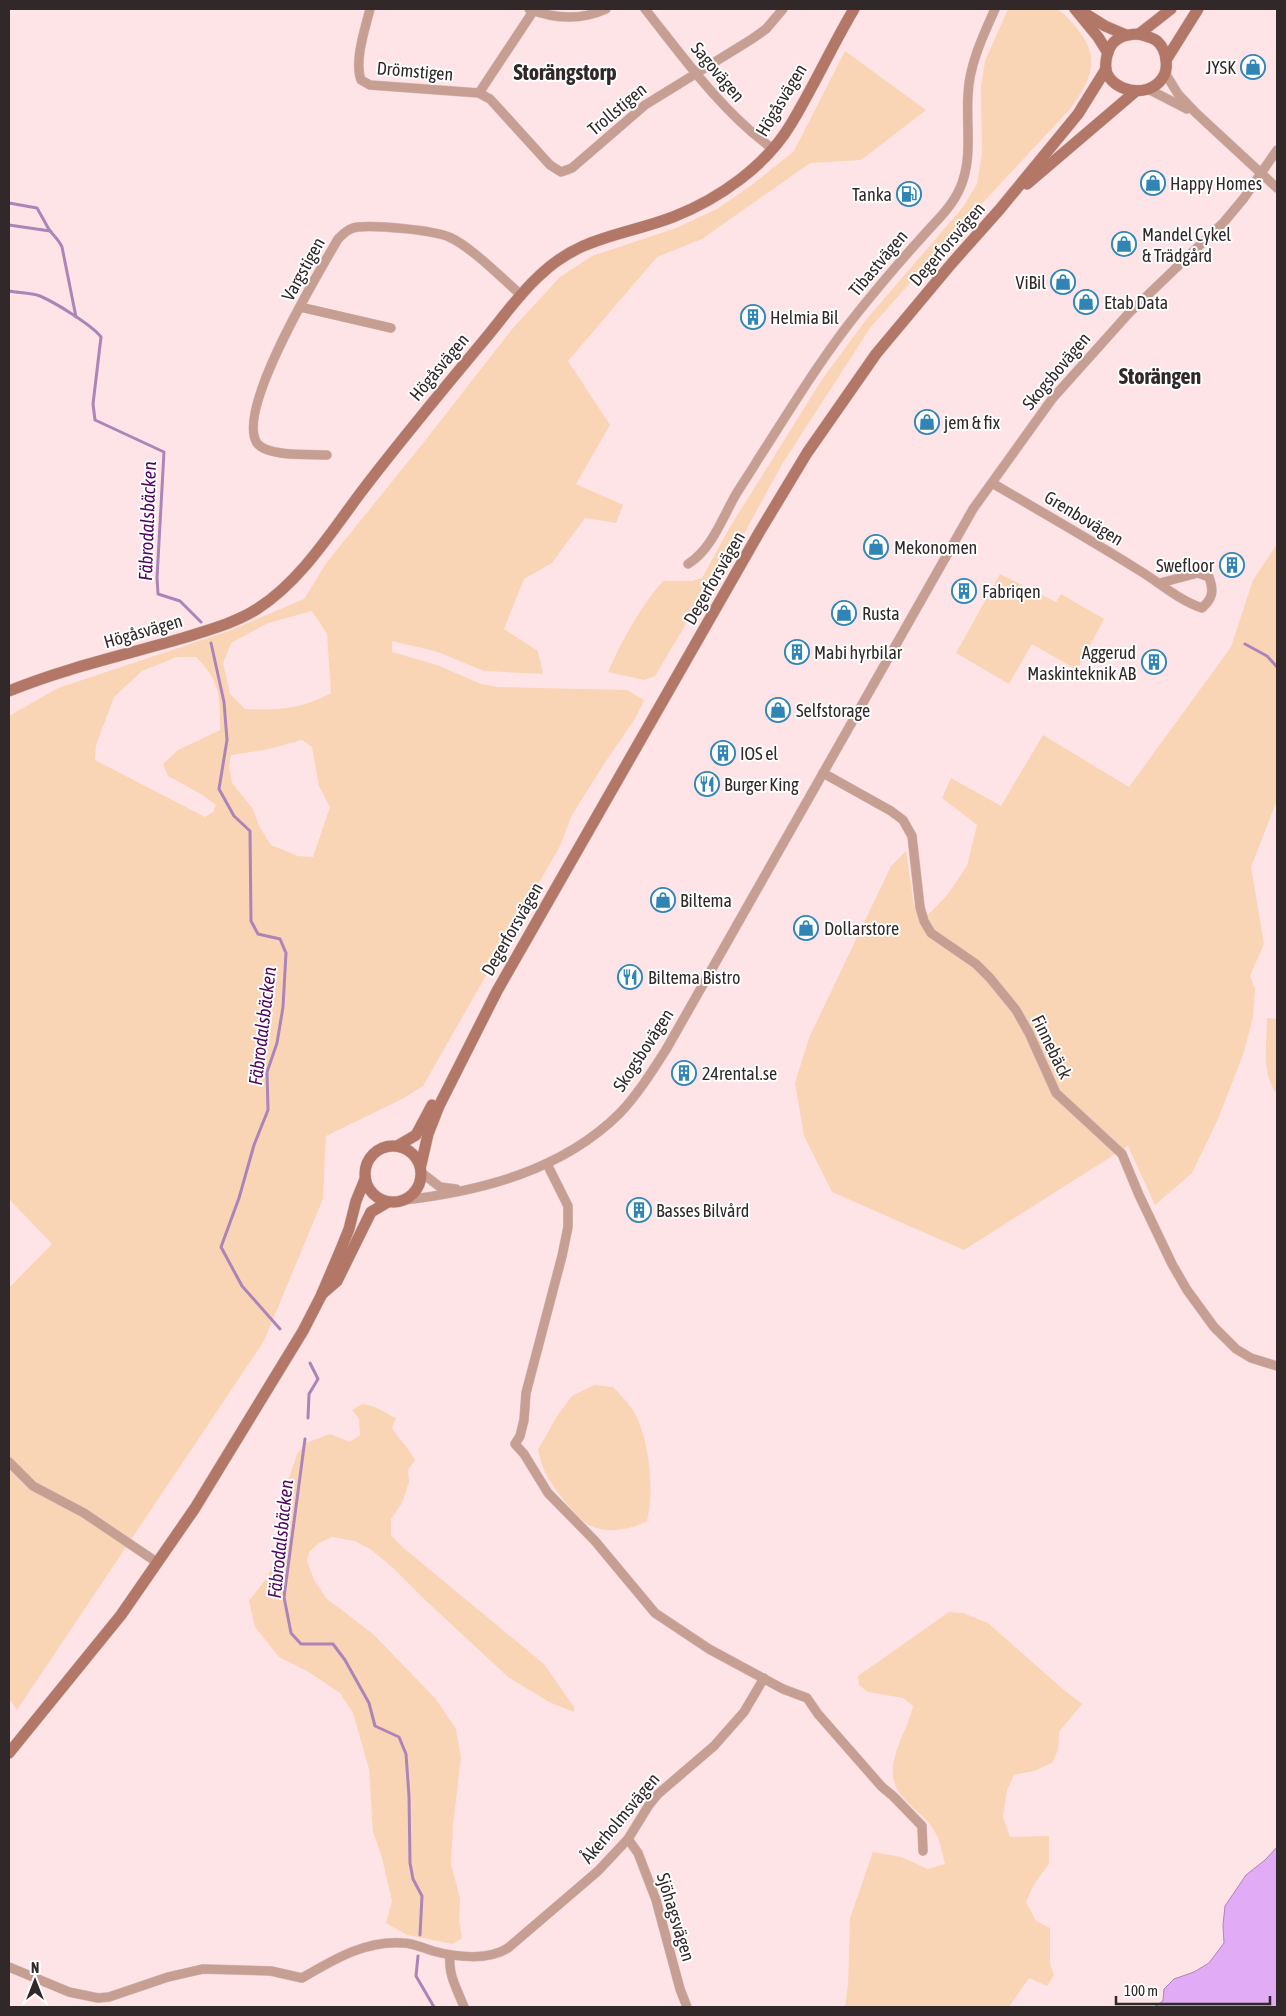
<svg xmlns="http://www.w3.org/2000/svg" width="1286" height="2016" font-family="'Asap Condensed',sans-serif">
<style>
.green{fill:#f9d5b6;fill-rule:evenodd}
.water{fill:#e2abf5;stroke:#ad84b8}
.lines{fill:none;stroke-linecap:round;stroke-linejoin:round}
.stream{stroke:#ad84b8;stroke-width:3}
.street-casing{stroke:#d9c2c4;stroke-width:10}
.secondary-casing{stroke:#d9c2c4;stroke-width:12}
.street{stroke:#c79e92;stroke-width:9}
.secondary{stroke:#b37767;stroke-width:11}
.labels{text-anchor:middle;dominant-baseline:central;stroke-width:4;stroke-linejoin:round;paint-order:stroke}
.poi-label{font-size:18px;fill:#312829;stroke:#fff;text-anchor:start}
.street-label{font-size:18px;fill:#312829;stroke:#fff}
.water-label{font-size:19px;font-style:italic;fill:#4d0560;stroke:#fff}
.district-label{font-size:22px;font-weight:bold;fill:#312829;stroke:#fff}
</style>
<rect width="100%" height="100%" fill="#fee4e6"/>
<!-- green -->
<g class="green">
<path d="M1008,9C1023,9 1041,6 1055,9C1062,10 1070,20 1075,26C1102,57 1092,79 1070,109L948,240L870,328L781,466L739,543L698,604L655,676L644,680L608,672C622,640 640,607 663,581H692L702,578L730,527L821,381L865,321L963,207L977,184L982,153L981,87L985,61Z"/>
<path d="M845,51L926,110L861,160L810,163L702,239L657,257L568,361L610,425L576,484L623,505L616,523L585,518L552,563L524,579L504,629L538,651L543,674L484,671L435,651L392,641V652L437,665L481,684L497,687L627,690L644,700L636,717L604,764L572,815L560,846L423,1086L402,1099L326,1136L323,1199L264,1341L17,1710L9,1699V1288L52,1244L9,1199V716L58,688L229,631L304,599L327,562L424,442L513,328L560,277L592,256L676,228L717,209L753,184L794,151ZM312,611L327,634L331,693C299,710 280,710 245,709L230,694L223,663L231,643L268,623ZM177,657H196C221,682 220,696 220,730L178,750L163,764L168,776L201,794L216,805L213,812L205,817L95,760L96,745L114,697L142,671ZM302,740L312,747L319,786L330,807L313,857L298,856L271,845L259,826L253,809L232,783L229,766L231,755L265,750Z"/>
<polygon points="1277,544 1277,803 1276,803 1251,867 1264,944 1250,976 1255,989 1253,1017 1244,1052 1218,1119 1192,1173 1155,1205 1128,1146 964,1250 832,1192 804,1136 795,1083 809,1038 891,866 906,851 914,905 924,919 947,895 967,866 977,825 942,798 951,778 1001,806 1043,735 1129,787 1231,647 1253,580"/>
<polygon points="1000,574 1056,602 1061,594 1104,619 1077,670 1032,644 1009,684 956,653"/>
<path d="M1267,1018L1277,1019V1094C1261,1075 1267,1042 1267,1018Z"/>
<path d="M594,1385L613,1387C624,1398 635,1410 640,1425C650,1452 654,1494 647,1521C629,1530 609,1534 591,1526C577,1520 552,1486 545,1472C542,1466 540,1457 538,1450L557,1416L572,1396Z"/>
<path d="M362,1404C378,1406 383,1412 396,1418L392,1428C399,1439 409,1448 415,1460L408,1470L409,1482L402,1503L391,1519V1535L400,1545L544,1664L574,1707V1712L549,1702L508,1677L422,1597L392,1567L370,1549L355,1541L332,1537L319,1543L309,1552L307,1561L314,1580L326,1598L373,1634L435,1698L456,1729L461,1757L453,1825L451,1864L460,1898L459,1920L462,1938L453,1944L407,1935L386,1923L392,1901L381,1854L373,1832L369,1769L353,1713L340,1693L307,1671L279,1657L255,1627L249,1601L266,1579L277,1558L285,1490L297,1454L306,1443L330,1434L350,1442L360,1435L359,1419L352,1410Z"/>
<path d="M949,1612L963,1613L988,1623L1064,1690L1082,1704L1059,1732L1058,1750L1052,1763L1034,1771L1014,1775L1007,1790L1003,1817L1010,1837L1049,1836V1864L1034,1884L1026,1902L1036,1921L1050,1928V1963L1054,1975L1047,1986L1029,1978L1009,2007H845L848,1985L850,1918L873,1852L901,1857L928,1869L945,1864C942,1854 941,1843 936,1834C927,1813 895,1801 893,1776C891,1752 908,1729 913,1706L903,1698L868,1692L859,1685L858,1676Z"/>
</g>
<!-- water -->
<polygon class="water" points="1277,1847 1277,2007 1154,2007 1163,2001 1164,1989 1174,1979 1194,1972 1209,1963 1224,1943 1223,1925 1225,1906 1246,1875 1265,1860"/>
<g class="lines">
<!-- stream -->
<g class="stream">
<path d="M9,203L37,208C41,215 44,220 47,226C51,234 58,238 62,247L76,317"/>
<polyline points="9,225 50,231"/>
<path d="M9,291C18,293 30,292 40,296C54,302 92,325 101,337L93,404L95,420L164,452L157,578L158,594L180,601L201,622"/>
<polyline points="211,643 224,702 227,740 219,789 234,816 250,831 251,921 258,934 280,939 286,953 283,1007 277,1043 267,1072 268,1110 254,1145 239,1198 221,1247 242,1286 280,1329"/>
<polyline points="1245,644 1267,656 1277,667"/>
<polyline points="308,1418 309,1394 318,1379 310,1363"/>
<polyline points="305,1439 284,1597 291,1633 301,1644 333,1644 345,1660 369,1703 375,1726 399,1737 406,1754 409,1796 410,1863 413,1879 422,1896 420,1935"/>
<polyline points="418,1956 416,1976 434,2007"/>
</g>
<defs>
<g id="street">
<path d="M370,9C365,29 354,61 361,80L370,85L479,93L490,99L550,165L561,172L572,168L645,105L752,39L766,29L783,9"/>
<path d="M529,9C555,19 580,21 606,9"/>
<path d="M645,9C684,58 721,111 773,149"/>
<polyline points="1165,73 1178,94 1196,113 1277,188"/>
<polyline points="1148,89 1187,109"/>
<polyline points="479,93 534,10"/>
<polyline points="300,307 391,328"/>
<path d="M327,455C310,454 267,457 257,443C235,410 319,272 338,239C344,233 349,228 358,227C376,225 433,230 449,237C469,245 504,280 521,295"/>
<path d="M992,483C1040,511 1089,539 1137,569C1159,582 1178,600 1202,608C1213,598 1214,591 1209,577L1198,573L1160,583"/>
<path d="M688,564C711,550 722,519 735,496C742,484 750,473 757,461C790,410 821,358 859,311C880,285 901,260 923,236C936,221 952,207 960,188C973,159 966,126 968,95C969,65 983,36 995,9"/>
<polyline points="823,773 891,811 903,820 912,836 920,907 924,921 931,933 976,964 990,978 1016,1010 1029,1033 1056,1093 1122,1154 1139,1195 1172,1264 1187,1290 1214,1327 1236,1349 1251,1358 1277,1366"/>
<polyline points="547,1164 568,1206 568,1227 562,1256 526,1393 524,1420 520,1436 515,1444 524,1454 548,1493 595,1541 655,1613 709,1649 783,1689 807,1698 818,1714 882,1787 893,1796 922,1826 923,1851"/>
<polyline points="422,1173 440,1187 456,1189"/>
<path d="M404,1200C482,1191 563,1170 620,1113C638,1094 653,1070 667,1048L973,509L1052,399L1129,313L1224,222L1244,198L1277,150"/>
<polyline points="9,1462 33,1486 84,1513 158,1563"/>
<polyline points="628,1839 638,1853 656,1900 680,1989 687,2007"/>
<path d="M450,1955C448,1975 457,1989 464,2007"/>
<path d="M9,1967L69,1992L98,1998L109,1997L168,1977L203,1969L271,1971L302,1978C333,1960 365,1940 403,1943C413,1943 423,1948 433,1951C455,1957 488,1961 508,1948L598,1871L628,1839L649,1805L658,1794L714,1746L744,1712L764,1678"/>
</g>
<g id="secondary">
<polyline points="1075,9 1098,37 1108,53"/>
<polyline points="1081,11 1105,26 1126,35"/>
<path d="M1139,34C1145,36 1152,37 1157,41C1167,50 1170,70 1161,80C1147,98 1113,92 1106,71C1105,65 1106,60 1107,55C1111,39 1123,34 1139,34Z"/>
<polyline points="1139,34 1171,9"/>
<polyline points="1166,60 1198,9"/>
<polyline points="1027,184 1136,91"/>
<path d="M9,691C65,668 125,655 183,638C208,630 235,623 257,609C301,581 331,532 362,491C400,441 440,393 480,345C500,322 517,296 539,276C580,236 623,236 673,217C719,199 766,166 791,124C814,86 832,46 854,9"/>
<polyline points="399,1145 416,1135 432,1105"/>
<circle cx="393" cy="1174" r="28"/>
<polyline points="421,1165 428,1134 439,1106 497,991 760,531 807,453 876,354 952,263 1000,209 1078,114 1106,69"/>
<polyline points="322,1294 337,1281 371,1212 388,1202"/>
<polyline points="9,1753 121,1615 195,1508 303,1331 321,1296 341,1249 349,1229 356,1201 365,1179"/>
</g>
</defs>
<!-- street casing -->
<use href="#street" class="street-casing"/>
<!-- secondary casing -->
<use href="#secondary" class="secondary-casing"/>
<!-- street -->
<use href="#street" class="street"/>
<!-- secondary -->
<use href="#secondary" class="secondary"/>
</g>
<!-- icons -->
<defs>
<symbol id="shop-ring" viewBox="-11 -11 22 22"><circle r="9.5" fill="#fff" stroke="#3085b5" stroke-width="1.5"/><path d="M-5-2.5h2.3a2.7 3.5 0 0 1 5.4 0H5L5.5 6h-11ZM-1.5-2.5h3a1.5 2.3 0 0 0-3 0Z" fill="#3085b5"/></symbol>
<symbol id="fuel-ring" viewBox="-11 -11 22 22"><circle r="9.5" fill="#fff" stroke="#3085b5" stroke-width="1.5"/><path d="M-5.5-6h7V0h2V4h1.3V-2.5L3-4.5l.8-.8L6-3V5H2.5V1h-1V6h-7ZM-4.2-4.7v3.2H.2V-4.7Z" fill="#3085b5"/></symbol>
<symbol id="building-ring" viewBox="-11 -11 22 22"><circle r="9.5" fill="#fff" stroke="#3085b5" stroke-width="1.5"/><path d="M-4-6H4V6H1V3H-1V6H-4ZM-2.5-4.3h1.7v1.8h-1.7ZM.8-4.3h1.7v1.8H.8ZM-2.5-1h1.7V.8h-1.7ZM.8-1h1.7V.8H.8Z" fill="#3085b5"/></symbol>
<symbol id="restaurant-ring" viewBox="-11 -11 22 22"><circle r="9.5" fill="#fff" stroke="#3085b5" stroke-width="1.5"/><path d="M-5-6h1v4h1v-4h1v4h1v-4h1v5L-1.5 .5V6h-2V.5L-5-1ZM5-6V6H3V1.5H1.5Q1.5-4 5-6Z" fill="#3085b5"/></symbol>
</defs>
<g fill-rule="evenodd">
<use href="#shop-ring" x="1239" y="53" width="28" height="28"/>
<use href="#shop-ring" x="1139" y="169" width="28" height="28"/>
<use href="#fuel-ring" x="895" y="180" width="28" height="28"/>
<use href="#shop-ring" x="1110" y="230" width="28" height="28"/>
<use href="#shop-ring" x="1049" y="268" width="28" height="28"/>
<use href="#shop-ring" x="1072" y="288" width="28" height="28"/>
<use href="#building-ring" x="739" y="303" width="28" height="28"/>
<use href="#shop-ring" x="913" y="408" width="28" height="28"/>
<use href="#shop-ring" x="862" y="533" width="28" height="28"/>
<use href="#building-ring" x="1218" y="551" width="28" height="28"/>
<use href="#building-ring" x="950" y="577" width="28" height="28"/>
<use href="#shop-ring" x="830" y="599" width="28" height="28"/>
<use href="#building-ring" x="783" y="638" width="28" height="28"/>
<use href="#building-ring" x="1140" y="648" width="28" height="28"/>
<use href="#shop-ring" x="764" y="696" width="28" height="28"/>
<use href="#building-ring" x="709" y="739" width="28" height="28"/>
<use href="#restaurant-ring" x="693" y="770" width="28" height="28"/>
<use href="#shop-ring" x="649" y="886" width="28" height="28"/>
<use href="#shop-ring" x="792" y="914" width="28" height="28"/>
<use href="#restaurant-ring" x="616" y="963" width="28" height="28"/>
<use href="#building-ring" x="670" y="1059" width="28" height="28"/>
<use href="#building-ring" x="625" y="1196" width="28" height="28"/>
</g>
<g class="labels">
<!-- poi labels -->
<g class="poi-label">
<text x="1236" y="67" text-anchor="end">JYSK</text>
<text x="1170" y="183">Happy Homes</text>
<text x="892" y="194" text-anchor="end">Tanka</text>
<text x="1142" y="234">Mandel Cykel<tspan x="1142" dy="21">&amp; Trädgård</tspan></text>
<text x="1046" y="282" text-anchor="end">ViBil</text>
<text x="1104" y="302">Etab Data</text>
<text x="770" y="317">Helmia Bil</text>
<text x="944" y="422">jem &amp; fix</text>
<text x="894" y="547">Mekonomen</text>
<text x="1214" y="565" text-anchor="end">Swefloor</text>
<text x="982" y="591">Fabriqen</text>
<text x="862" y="613">Rusta</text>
<text x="814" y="652">Mabi hyrbilar</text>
<text x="1136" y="652" text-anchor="end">Aggerud<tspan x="1136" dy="21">Maskinteknik AB</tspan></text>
<text x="796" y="710">Selfstorage</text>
<text x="740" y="753">IOS el</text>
<text x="724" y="784">Burger King</text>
<text x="680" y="900">Biltema</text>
<text x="824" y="928">Dollarstore</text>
<text x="648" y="977">Biltema Bistro</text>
<text x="702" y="1073">24rental.se</text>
<text x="656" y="1210">Basses Bilvård</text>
</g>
<!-- street labels -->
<g class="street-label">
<text transform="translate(415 71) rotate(5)">Drömstigen</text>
<text transform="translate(718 72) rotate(50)">Sagovägen</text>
<text transform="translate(781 100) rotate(-59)">Högåsvägen</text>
<text transform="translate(617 109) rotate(-40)">Trollstigen</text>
<text transform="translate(947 244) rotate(-49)">Degerforsvägen</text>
<text transform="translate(878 263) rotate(-50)">Tibastvägen</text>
<text transform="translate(303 269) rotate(-61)">Vargstigen</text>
<text transform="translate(439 367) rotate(-50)">Högåsvägen</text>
<text transform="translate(1056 371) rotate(-50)">Skogsbovägen</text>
<text transform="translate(1084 518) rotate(31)">Grenbovägen</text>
<text transform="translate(714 578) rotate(-60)">Degerforsvägen</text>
<text transform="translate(143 631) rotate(-16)">Högåsvägen</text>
<text transform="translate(512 929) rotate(-60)">Degerforsvägen</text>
<text transform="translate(1052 1047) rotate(64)">Finnebäck</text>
<text transform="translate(643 1050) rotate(-57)">Skogsbovägen</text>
<text transform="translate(620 1818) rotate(-50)">Åkerholmsvägen</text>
<text transform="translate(676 1917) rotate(73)">Sjöhagsvägen</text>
</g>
<!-- water labels -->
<g class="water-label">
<text transform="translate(147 521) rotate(-88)">Fäbrodalsbäcken</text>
<text transform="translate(262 1026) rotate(-83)">Fäbrodalsbäcken</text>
<text transform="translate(280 1539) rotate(-84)">Fäbrodalsbäcken</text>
</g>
<!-- district labels -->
<g class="district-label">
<text x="565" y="72">Storängstorp</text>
<text x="1160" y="376">Storängen</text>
</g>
</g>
<!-- border -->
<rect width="1286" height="2016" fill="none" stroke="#312829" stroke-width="20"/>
<!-- north arrow -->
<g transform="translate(35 1981)" stroke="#ffffff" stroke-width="4" paint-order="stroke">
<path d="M0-4L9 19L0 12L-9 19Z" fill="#312829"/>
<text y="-8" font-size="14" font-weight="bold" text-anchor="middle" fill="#312829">N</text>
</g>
<!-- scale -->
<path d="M1116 1996v8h154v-8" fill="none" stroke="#312829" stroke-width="2.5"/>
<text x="1124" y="1996" font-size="15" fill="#312829" stroke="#ffffff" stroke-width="4" paint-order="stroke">100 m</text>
</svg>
